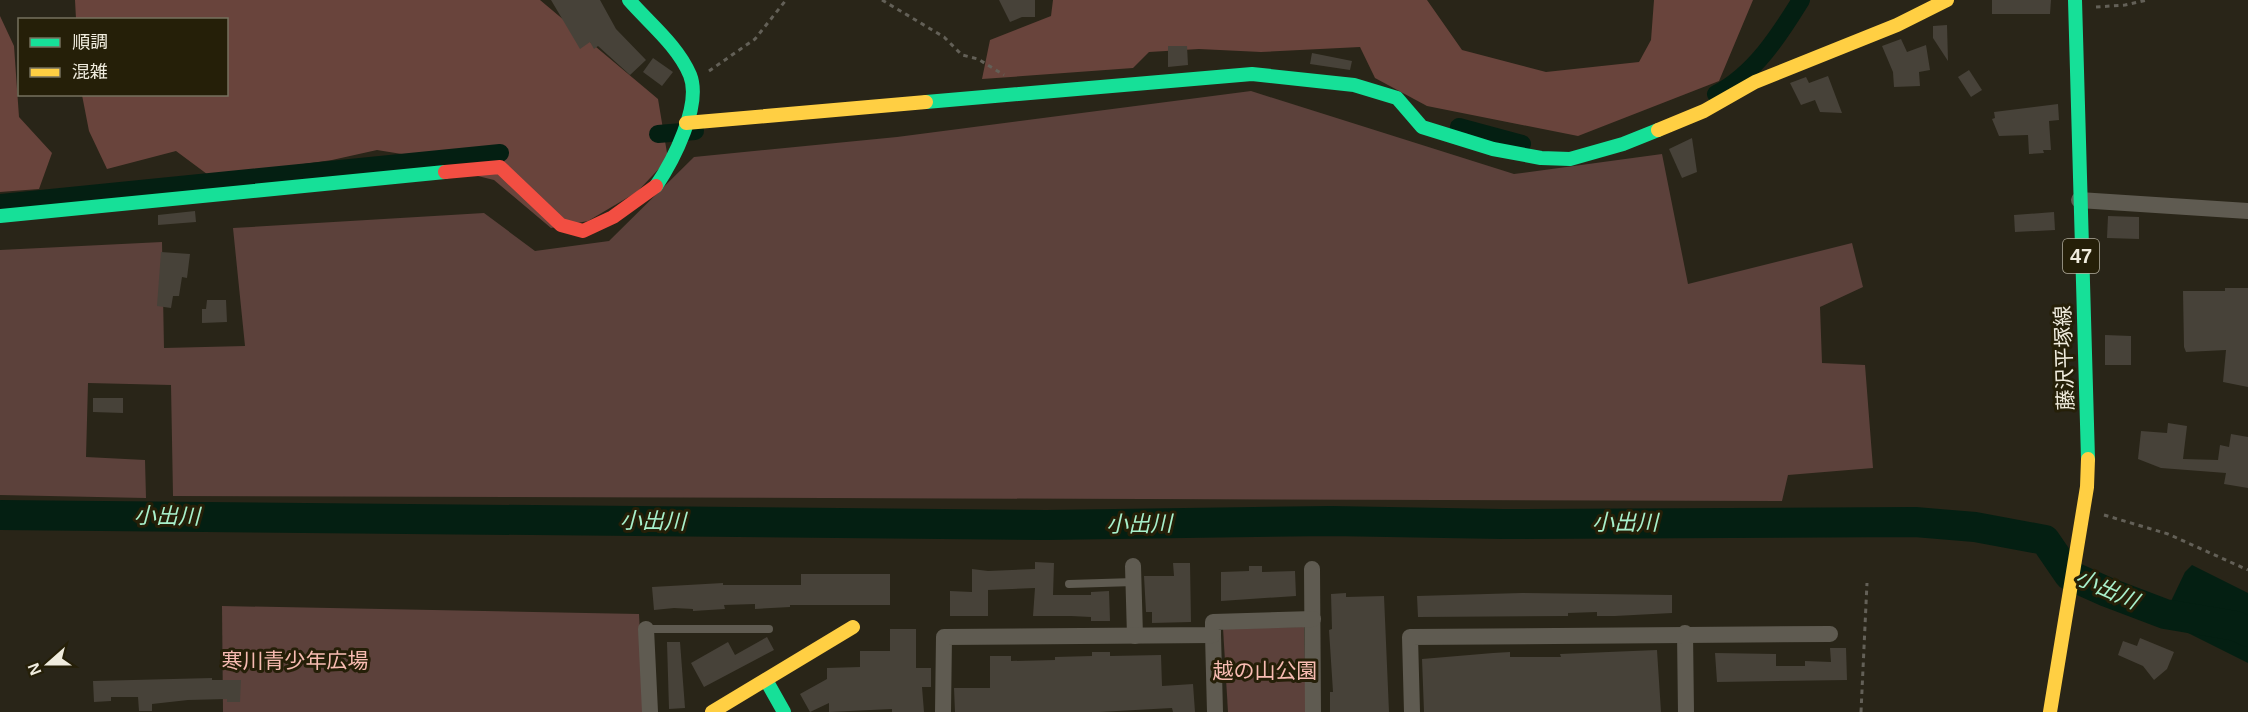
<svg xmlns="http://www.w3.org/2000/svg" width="2248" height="712" font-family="Arial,'Noto Sans JP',sans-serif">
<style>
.green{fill:#5c413b}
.forest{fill:#69443c}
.water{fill:#041f12}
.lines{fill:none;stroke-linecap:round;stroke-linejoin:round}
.canal{stroke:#041f12;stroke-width:18}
.river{stroke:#041f12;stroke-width:30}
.building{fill:#474239}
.path{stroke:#636057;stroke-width:3;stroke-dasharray:4.5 4.5;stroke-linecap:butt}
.lane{stroke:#5f5b51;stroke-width:8}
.street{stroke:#5f5b51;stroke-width:16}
.fast{stroke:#16e098;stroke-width:14}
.slow{stroke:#ffcf43;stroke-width:14}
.jam{stroke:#f24e42;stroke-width:14}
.labels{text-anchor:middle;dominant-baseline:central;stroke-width:6;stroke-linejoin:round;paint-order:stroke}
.shield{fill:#251f08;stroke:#b3ae9e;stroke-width:1.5}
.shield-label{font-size:20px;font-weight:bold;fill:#f0ecde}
.street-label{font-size:21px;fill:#f0ecde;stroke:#251f08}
.park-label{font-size:21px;fill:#f7bbb1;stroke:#251f08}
.water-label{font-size:22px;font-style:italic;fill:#a8f1cc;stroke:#251f08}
</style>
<rect width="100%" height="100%" fill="#292518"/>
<!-- green -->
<g class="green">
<polygon points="1251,91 1514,174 1662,154 1688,284 1852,243 1863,287 1820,307 1822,363 1865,365 1873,468 1788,475 1782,501 173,496 171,385 88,383 86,457 145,460 146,498 0,495 0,250 162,242 164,348 245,346 233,228 484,213 535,251 609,241 694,157 897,137"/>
<polygon points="222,606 639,614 644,712 223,712"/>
<polygon points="1304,627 1306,712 1228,712 1223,628"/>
</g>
<!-- forest -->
<g class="forest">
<polygon points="75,0 540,0 658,99 668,159 637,192 588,221 551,228 494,180 429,164 408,155 377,150 332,160 211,177 176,151 107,169 89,131 82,95 226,94 226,20 76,19"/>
<polygon points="1053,0 1427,0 1462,50 1546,72 1639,62 1651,40 1654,0 1753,0 1719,81 1578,136 1427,106 1375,78 1360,47 1261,52 1199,49 1149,52 1133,68 982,79 990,40 1051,16"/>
<polygon points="0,16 14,46 19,117 52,153 39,189 0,192"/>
</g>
<!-- water -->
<polygon class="water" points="2192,565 2248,593 2248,663 2162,620 2185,572"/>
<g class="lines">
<!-- canal -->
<g class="canal">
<path d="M1716,94C1754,75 1780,34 1801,0"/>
<polyline points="1459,127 1522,144"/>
<polyline points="658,134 695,131"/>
<polyline points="0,203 500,153"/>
</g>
<!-- river -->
<polyline class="river" points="0,515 1046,525 1331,521 1502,524 1915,522 1975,527 2045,540 2069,575 2107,592 2165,614 2236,626 2248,632"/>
</g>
<!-- building -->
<g class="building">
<polygon points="551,0 600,0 616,29 646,60 630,75 598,46 594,49 590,42 580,49"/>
<polygon points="999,0 1035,0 1035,17 1022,17 1010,22"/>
<polygon points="1992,0 2051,0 2050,14 1992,14"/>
<polygon points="1947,25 1948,61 1933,38 1933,26"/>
<polygon points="1901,39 1907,52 1926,45 1930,70 1919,72 1920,86 1894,87 1893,72 1882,46"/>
<polygon points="1168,46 1187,46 1188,65 1168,67"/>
<polygon points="1312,53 1352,61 1350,70 1310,64"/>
<polygon points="653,58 673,72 662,86 643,72"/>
<polygon points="1969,70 1982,90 1971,97 1958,77"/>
<polygon points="1828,76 1842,113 1820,112 1815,100 1801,105 1790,83 1806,77 1809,83"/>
<polygon points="2058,104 2059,120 2049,121 2051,150 2043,150 2044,153 2029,154 2028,135 1999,136 1992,119 1995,118 1994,112"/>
<polygon points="1692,138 1697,172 1682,178 1669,149"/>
<polygon points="195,211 196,222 158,225 158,215"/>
<polygon points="2054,212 2055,230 2015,232 2014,215"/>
<polygon points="2108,216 2139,217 2139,239 2107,238"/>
<polygon points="161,252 190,254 187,278 182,277 179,296 173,296 171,308 157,306"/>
<polygon points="2225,288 2248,288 2248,387 2223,382 2226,350 2186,352 2184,347 2183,291 2225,291"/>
<polygon points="207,300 226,300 227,322 202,323 202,309 206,309"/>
<polygon points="2105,335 2131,336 2131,365 2105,365"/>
<polygon points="93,398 123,398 123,413 93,412"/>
<polygon points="2168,423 2187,426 2183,459 2218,460 2220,445 2229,447 2231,434 2248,437 2248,488 2224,484 2226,473 2161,468 2138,459 2141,431 2167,433"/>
<polygon points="1035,562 1054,563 1053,595 1091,595 1091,592 1109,591 1110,621 1091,621 1091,617 1071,616 1033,616 1035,588 988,590 988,616 950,616 950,591 972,592 972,569 988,571 1035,569"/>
<polygon points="1173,563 1190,563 1191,622 1152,623 1152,612 1146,612 1144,576 1174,576"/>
<polygon points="1249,566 1262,566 1262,572 1295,571 1296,596 1221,601 1221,572 1249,571"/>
<polygon points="801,574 890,574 890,605 790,605 790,607 755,609 755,604 724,605 725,609 693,611 693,609 674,608 654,610 652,587 723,583 723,585 801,585"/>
<polygon points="1346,593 1346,597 1384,596 1389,712 1330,712 1330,692 1333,692 1329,630 1332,629 1331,594"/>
<polygon points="1522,593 1672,595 1672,613 1615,616 1597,616 1597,612 1568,613 1568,616 1418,617 1417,596"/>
<polygon points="890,629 916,629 916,668 931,668 931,687 922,687 924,712 892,712 892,709 829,712 829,703 810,712 800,694 827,679 827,668 860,667 860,651 890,651"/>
<polygon points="767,637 774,650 704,687 691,663 728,642 735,655"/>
<polygon points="2140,638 2174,652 2167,669 2154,680 2143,666 2118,655 2123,641 2137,646"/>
<polygon points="667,642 680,642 685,708 669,709"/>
<polygon points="1830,648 1846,648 1847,680 1717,682 1715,653 1776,654 1776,666 1805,666 1805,661 1831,662"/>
<polygon points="1657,650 1661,712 1424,712 1422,659 1493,653 1510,652 1510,657 1561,657 1560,654"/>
<polygon points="1092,652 1110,652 1110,656 1161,655 1162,686 1193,684 1195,712 1173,712 1172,708 1099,712 955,712 954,688 990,688 990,656 1011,656 1011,661 1055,660 1055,657 1092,656"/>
<polygon points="212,678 212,680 241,680 240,702 227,702 227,699 188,700 152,704 152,711 139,711 138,697 111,697 111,701 94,702 93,681"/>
</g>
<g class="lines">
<!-- path -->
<g class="path">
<polyline points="882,0 944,37 962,55 978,59 1004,75"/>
<polyline points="2096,7 2125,5 2147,0"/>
<polyline points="709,71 755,39 786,0"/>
<polyline points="2104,515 2168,534 2248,570"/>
<polyline points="1861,712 1867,583"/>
</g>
<!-- lane -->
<g class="lane">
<polyline points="1069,584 1134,582"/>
<polyline points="646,629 769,629"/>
</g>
<!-- street -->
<g class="street">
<polyline points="2079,200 2248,211"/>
<polyline points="1133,566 1135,636"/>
<polyline points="1312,569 1313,712"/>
<polyline points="646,629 650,712"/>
<polyline points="1685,633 1686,712"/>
<polyline points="1213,635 1215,712"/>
<polyline points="943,712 944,637 1213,635 1213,622 1313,619"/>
<polyline points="1412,712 1410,637 1830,634"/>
</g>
<!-- fast -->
<g class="fast">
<path d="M629,0C649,23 678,46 690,75C702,105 673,161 656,186"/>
<polyline points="2075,0 2088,459"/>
<polyline points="926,102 1252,74 1354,85 1397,98 1422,127 1493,149 1541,158 1570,159 1623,144 1658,130"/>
<polyline points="0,216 445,172"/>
<polyline points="766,680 784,712"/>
</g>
<!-- slow -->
<g class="slow">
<polyline points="686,123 926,102"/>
<polyline points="1658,130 1704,111 1755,82 1897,25 1947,0"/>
<polyline points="712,712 853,627"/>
<polyline points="2050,712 2087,487 2088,459"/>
</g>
<!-- jam -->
<polyline class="jam" points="445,172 500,167 561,225 583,231 613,217 656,186"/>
</g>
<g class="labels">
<!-- shield labels -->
<rect class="shield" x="2063" y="239" width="36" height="34" rx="4.5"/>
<g class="shield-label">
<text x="2081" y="256">47</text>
</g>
<!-- street labels -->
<g class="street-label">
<text transform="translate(2064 358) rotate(-92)">藤沢平塚線</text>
</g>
<!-- park labels -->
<g class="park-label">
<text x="295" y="660">寒川青少年広場</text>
<text x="1265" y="670">越の山公園</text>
</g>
<!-- water labels -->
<g class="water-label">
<text transform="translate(167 516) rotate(1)">小出川</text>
<text transform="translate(653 521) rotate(1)">小出川</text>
<text x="1625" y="522">小出川</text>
<text transform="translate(1139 524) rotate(-1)">小出川</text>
<text transform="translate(2107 589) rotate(24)">小出川</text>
</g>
</g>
<!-- legend -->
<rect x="18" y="18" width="210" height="78" fill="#251f08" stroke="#76715e" stroke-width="1.5"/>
<rect x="30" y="38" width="30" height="9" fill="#16e098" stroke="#76715e" stroke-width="1.5"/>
<text x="72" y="48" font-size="18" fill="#f0ecde">順調</text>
<rect x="30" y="68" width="30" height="9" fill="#ffcf43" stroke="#76715e" stroke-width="1.5"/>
<text x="72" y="78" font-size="18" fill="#f0ecde">混雑</text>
<!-- north arrow -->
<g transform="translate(48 664) rotate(249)" stroke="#251f08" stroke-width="4.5" paint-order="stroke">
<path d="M0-4.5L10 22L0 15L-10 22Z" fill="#f0ecde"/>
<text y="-9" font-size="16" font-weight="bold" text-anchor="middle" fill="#f0ecde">N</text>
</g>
</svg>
